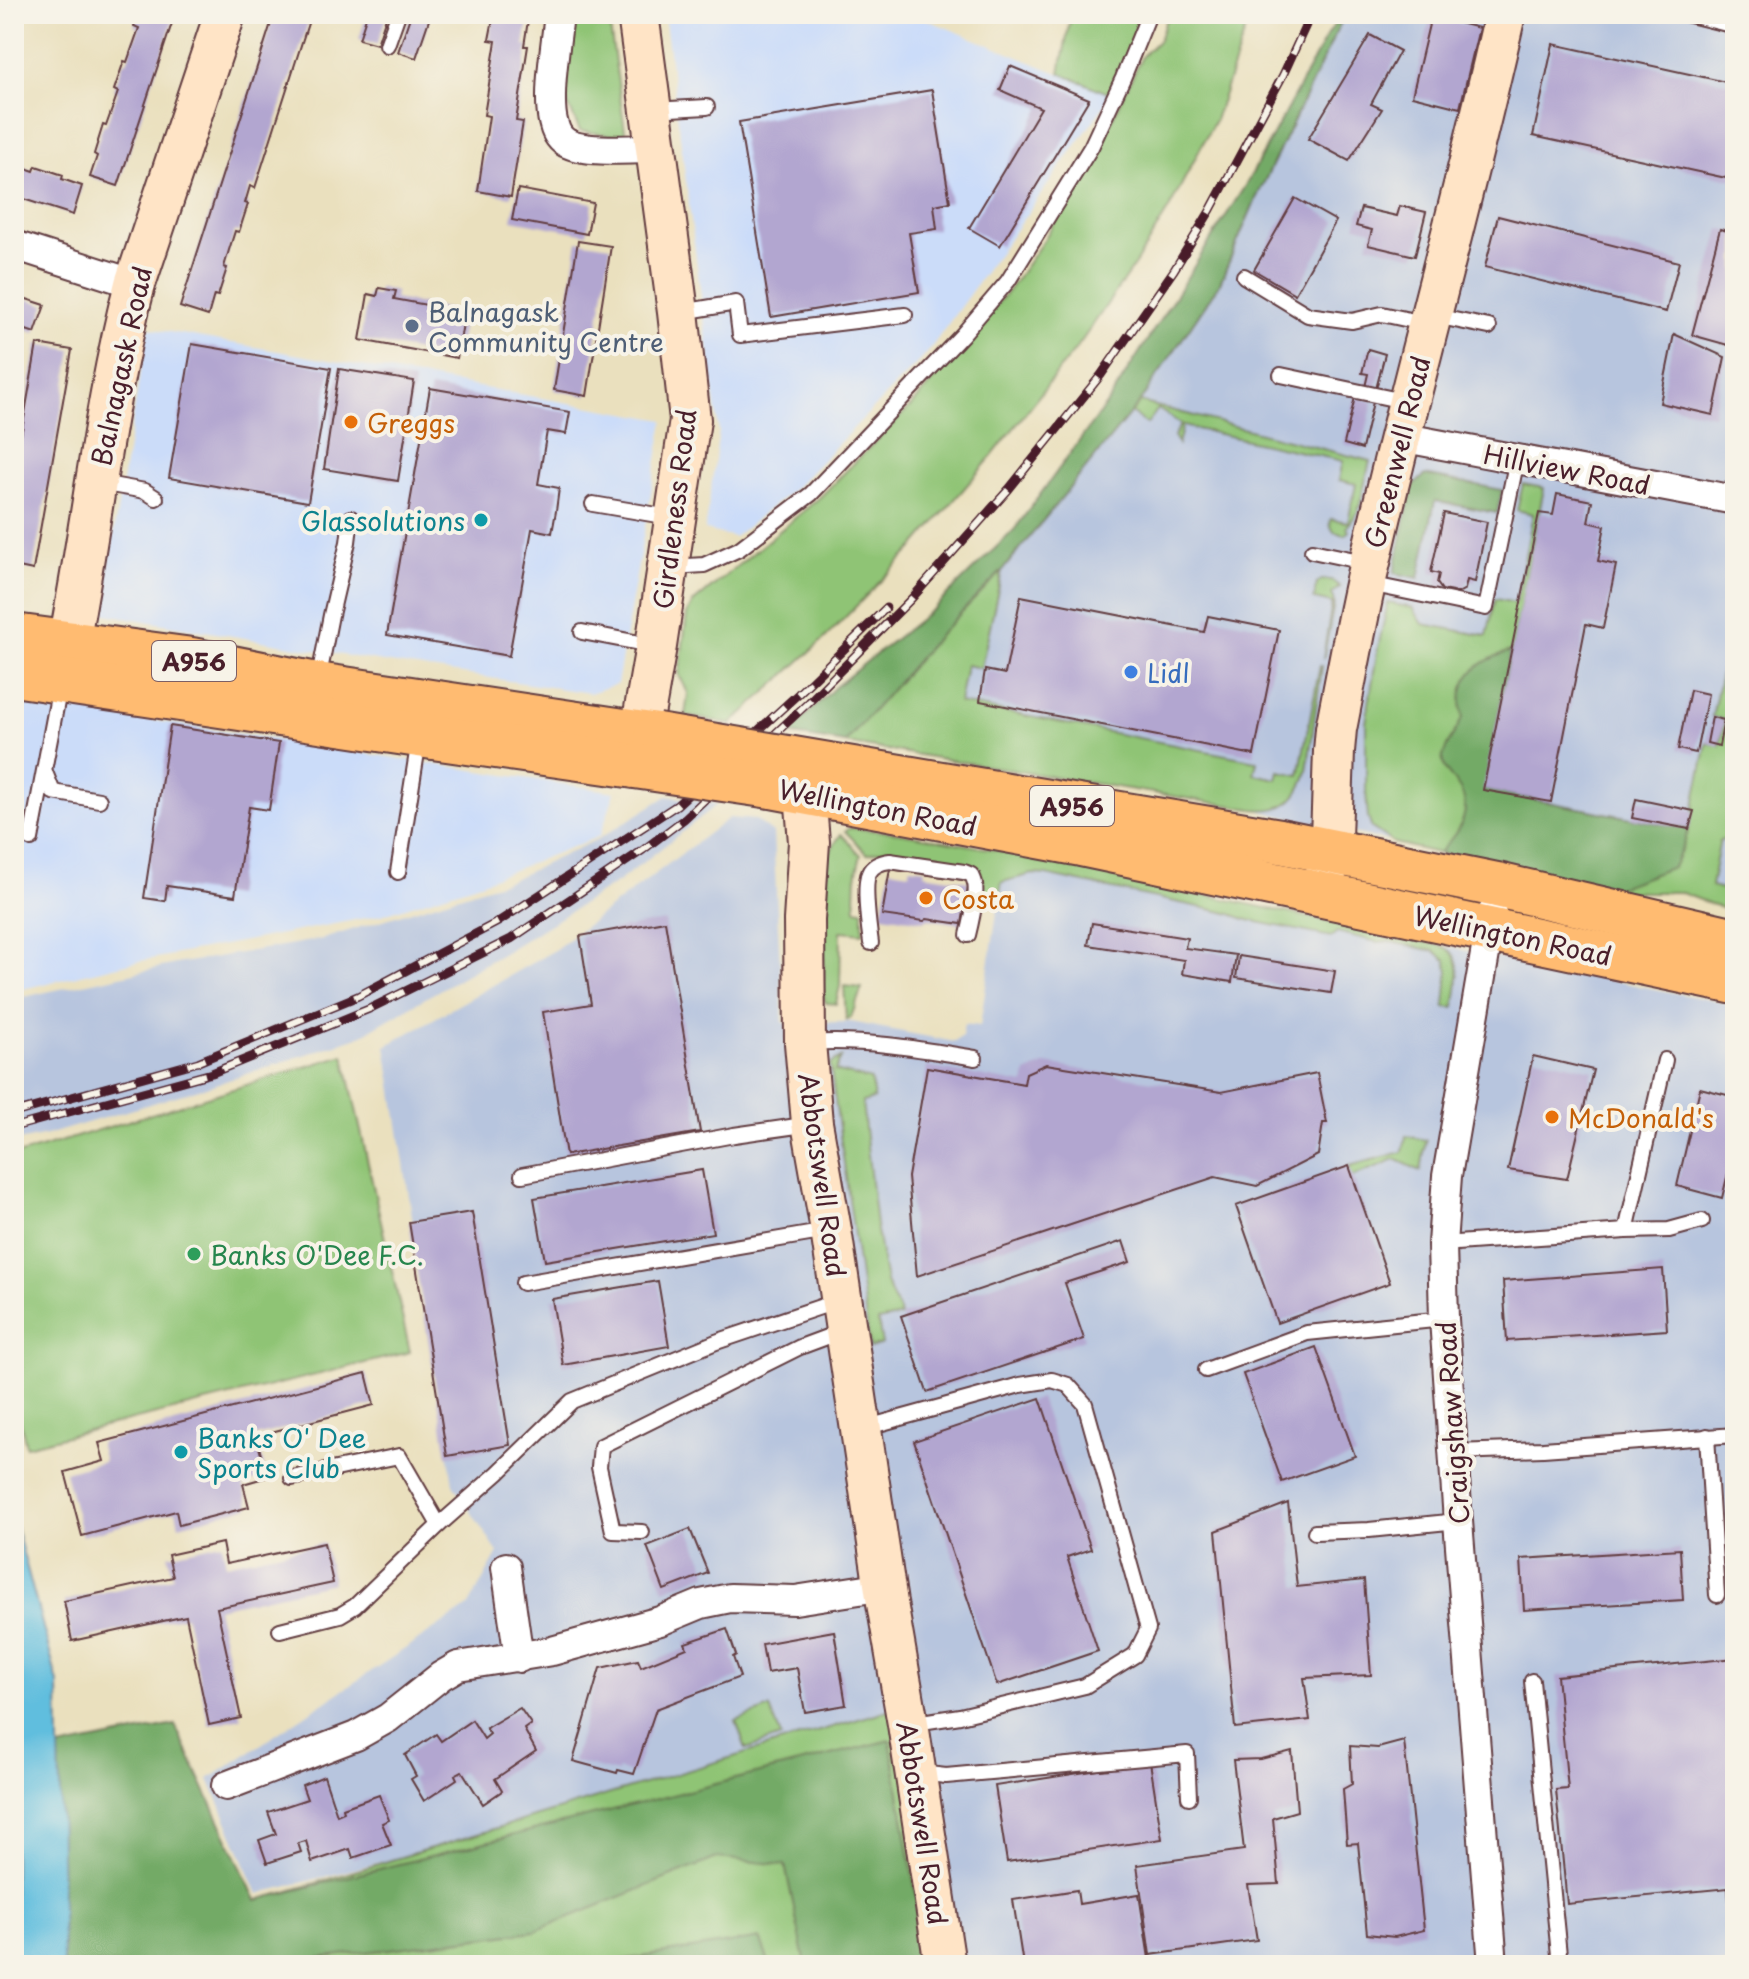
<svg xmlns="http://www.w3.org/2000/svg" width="1749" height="1979" font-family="'Playpen Sans',sans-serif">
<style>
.built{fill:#cbdcf9}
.industrial{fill:#b7c5de}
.green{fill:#8fc475;stroke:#6c7250;stroke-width:2}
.forest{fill:#73aa66;stroke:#5e6448;stroke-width:2}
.water{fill:#60bede;stroke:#556e84;stroke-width:2}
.building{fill:#b2a6d0}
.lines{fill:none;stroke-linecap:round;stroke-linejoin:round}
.lane-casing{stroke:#623c41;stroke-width:18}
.street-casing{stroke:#623c41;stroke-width:32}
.secondary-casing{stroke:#623c41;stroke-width:44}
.primary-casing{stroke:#623c41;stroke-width:48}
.lane{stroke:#fff;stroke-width:14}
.street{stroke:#fff;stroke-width:28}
.secondary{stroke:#ffe4c6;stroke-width:40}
.primary{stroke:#ffbb71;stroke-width:44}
.rail-casing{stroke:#4a1f2b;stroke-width:9}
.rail{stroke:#f7f3e8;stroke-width:6;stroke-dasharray:18;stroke-linecap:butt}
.primary-bridge-casing{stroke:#623c41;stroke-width:48;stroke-linecap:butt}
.primary-bridge{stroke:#ffbb71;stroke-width:44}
.service-dot{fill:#5c6f8a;stroke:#f7f3e8;stroke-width:3}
.food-dot{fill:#e8710a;stroke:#f7f3e8;stroke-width:3}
.culture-dot{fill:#0f9aa8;stroke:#f7f3e8;stroke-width:3}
.shop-dot{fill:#3f7fe0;stroke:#f7f3e8;stroke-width:3}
.leisure-dot{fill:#2e9e5b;stroke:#f7f3e8;stroke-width:3}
.labels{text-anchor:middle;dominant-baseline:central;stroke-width:8;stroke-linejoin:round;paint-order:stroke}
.shield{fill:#f7f3e8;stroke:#7e5f64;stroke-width:2}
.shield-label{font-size:24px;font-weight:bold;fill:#4a1f2b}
.service-label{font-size:26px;fill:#4e5e75;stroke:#f7f3e8;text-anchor:start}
.street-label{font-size:26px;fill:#4a1f2b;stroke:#f7f3e8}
.food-label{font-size:26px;fill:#c56008;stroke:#f7f3e8;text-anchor:start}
.culture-label{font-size:26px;fill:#0d838f;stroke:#f7f3e8;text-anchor:end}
.shop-label{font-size:26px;fill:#366cbe;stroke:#f7f3e8;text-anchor:start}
.leisure-label{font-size:26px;fill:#27864d;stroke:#f7f3e8;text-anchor:start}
</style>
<rect width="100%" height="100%" fill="#f7f3e8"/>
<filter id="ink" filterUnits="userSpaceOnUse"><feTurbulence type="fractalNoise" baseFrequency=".0125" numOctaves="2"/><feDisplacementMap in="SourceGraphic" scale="16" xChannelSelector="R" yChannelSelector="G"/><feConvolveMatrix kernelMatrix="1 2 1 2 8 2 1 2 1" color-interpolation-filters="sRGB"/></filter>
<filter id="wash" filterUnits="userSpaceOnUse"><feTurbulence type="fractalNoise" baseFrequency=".006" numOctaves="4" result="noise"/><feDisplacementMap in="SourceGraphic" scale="32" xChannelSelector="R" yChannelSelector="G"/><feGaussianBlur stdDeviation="1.8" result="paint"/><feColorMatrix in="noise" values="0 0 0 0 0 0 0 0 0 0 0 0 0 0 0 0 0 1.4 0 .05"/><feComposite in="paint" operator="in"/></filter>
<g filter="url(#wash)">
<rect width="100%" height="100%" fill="#eae0be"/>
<!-- built -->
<g class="built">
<polygon points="664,14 913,14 1112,95 928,352 794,489 734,537 705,530 719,432"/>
<polygon points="148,328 664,420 617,684 590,693 377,661 100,613"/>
<polygon points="14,699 615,792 600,836 483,882 381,915 135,962 14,991"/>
</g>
<!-- industrial -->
<g class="industrial">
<polygon points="1345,14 1735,14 1735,913 1679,892 1606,892 1252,809 845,743 1002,571 1139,403 1220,283 1255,201"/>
<polygon points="667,796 718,804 618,882 505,952 358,1037 216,1084 47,1135 14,1142 14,999 176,964 323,939 513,879 600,838"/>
<polygon points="729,818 756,820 773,833 783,1023 851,1022 955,1042 962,1036 964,1024 980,1026 1006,852 1514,961 1735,1005 1735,1965 953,1965 906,1711 858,1719 597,1806 258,1894 209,1779 468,1607 498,1553 453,1484 386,1046 553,951"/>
</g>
<!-- green -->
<g class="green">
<polygon points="574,14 608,14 626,137 580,131 565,98"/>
<polygon points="1071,14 1142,14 1112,95 1060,73"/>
<polygon points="1168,14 1251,14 1215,120 1170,207 1137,261 1081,342 992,456 914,547 824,639 731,724 685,716 688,693 679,675 687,614 693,603 819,498 915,402 1008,291 1045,238 1106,133 1142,56 1159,40"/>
<polygon points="1140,402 1370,461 1358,512 1347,527 1349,532 1345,535 1334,532 1330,525 1331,519 1348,522 1356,484 1339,480 1343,461 1187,427 1183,425 1178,444 1174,436 1181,424 1158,409 1147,424 1131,413"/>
<polygon points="1523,484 1544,488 1484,790 1689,829 1707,743 1720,745 1724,720 1712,717 1735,603 1735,842 1720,840 1711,886 1735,892 1735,913 1679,892 1606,892 1394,843 1372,828 1368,818 1366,792 1366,723 1377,652 1388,603 1413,608 1423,624 1487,636 1495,599 1516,603 1533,514 1517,510"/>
<path d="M1002,571L981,668L966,665L959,703L1257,761L1254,774L1277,779L1279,771L1299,775L1320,666H1322L1307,771C1299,801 1283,813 1252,809L845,743L939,635Z"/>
<polygon points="1322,580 1331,580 1340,587 1332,593 1334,603 1323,659 1332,603 1314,599 1317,583"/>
<path d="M850,828L901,833L1006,852L1442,946C1467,956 1457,987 1454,1008L1445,1007L1448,971L1446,960L1434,951L1387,941L1377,942L1337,932L1331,937L1248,920L1228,913L1046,875L1033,874L1002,882L998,904L982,901C983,888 986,876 975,868L880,851L867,854L845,831Z"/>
<path d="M841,834L861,855C855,874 854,890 856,909L863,910V933L841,931L840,986L836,1004L826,1003L823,996L827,863L829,853Z"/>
<polygon points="844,986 862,988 851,1017 846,1020"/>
<polygon points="344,1055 410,1352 26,1446 14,1393 14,1156"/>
<polygon points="841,1058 835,1071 871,1080 874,1099 862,1102 876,1225 886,1282 901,1316 878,1321 882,1344 870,1348 830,1064"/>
<polygon points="1406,1136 1426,1140 1421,1171 1395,1159 1352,1177 1349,1166 1403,1152"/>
<polygon points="905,1705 945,1965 167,1965 256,1901"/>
<polygon points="770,1708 781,1737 746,1749 736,1721"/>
</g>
<!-- forest -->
<g class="forest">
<polygon points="1341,14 1345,14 1255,201 1220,283 1139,403 1002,571 939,635 845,743 787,734 835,687 934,608 1014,530 1110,399 1248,181 1325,39"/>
<polygon points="1425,475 1502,490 1497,513 1435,501 1419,578 1394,573 1412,487"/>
<path d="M1511,651L1484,790L1689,829L1682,849L1673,867L1606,892L1439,853C1458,831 1477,811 1456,783C1449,774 1441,768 1443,756C1445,747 1459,726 1463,717C1454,678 1478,661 1511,651Z"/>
<polygon points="175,1725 256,1900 890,1740 928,1965 806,1965 785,1865 717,1858 535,1931 294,1961 291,1965 63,1965 59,1748"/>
<polygon points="760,1938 770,1965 590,1965"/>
</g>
<!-- water -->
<polygon class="water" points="14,1520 58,1683 63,1965 14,1965"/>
<g id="blocks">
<!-- building -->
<g class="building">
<polygon points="138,14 175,14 118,186 90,177 97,156 94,154 103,125 106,126 111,112 118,92 114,90 124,61 127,62 139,28 134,26"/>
<polygon points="274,14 311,14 255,188 250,186 245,203 248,204 239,232 235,231 229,250 224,267 227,268 218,296 214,295 208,316 180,307"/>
<polygon points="367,14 387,14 377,44 359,39"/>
<polygon points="411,14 431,14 416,58 398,52"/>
<polygon points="494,14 529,14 524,46 528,46 516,121 523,122 511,197 478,191 489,116 484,115 496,41 489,40"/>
<polygon points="967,14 994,14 993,21"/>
<polygon points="1431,16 1479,28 1460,108 1412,96"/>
<polygon points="1370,35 1400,51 1371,104 1382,109 1349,161 1308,139"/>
<polygon points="1553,44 1735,84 1735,180 1533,136"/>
<polygon points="1010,66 1089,99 1000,246 969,228 1041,108 1000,90"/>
<polygon points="932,90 950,202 934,205 937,229 909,233 919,292 771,317 739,122"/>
<polygon points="14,164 34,171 36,166 63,175 62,179 82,186 73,215 14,196"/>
<polygon points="518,189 593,203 587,234 512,220"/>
<polygon points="1295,198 1336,221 1295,294 1254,270"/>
<polygon points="1400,206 1426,212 1415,256 1368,245 1372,230 1356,226 1361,208 1397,216"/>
<polygon points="1498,216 1679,262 1666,312 1485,267"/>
<polygon points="1720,229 1735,233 1735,347 1692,335"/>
<polygon points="578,241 611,246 587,396 554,390"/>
<polygon points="379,288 396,291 394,299 465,312 457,358 360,340 368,294 377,296"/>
<polygon points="14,295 45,305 35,333 14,326"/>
<polygon points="1674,334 1725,357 1713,415 1660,403"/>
<polygon points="37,344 72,350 33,570 14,566 14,476"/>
<polygon points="192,344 331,368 308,502 169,478"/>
<polygon points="1368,349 1385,354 1376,389 1365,387 1368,374 1362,373"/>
<polygon points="339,369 414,381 398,481 324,469"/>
<polygon points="430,388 570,412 566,434 547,431 538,484 559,488 556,511 552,533 532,529 509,656 387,635"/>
<polygon points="1355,397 1373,402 1362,449 1344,444"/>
<polygon points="1557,494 1592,501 1588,522 1605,526 1598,561 1616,565 1603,628 1586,624 1551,802 1483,790 1539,513 1553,515"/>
<polygon points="1444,513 1487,522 1475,582 1467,580 1465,589 1458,593 1442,590 1437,583 1439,574 1431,572"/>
<polygon points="1021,596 1204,632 1208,616 1279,630 1254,755 980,701 985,670 1005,674"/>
<polygon points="1690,690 1708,694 1696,753 1678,749"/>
<polygon points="1712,717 1724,720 1719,746 1707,743"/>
<polygon points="170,726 279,743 269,810 249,807 235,896 167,886 165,901 144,898"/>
<polygon points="1636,799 1694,811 1689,829 1632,818"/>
<polygon points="910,867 925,869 924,874 969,881 962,924 927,919 924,921 882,915 890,869 910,872"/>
<polygon points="665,921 700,1132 566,1155 543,1012 591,1004 580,936"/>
<polygon points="1092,923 1187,938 1185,948 1236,955 1232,982 1182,974 1184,960 1088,945"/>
<polygon points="1239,956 1335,971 1331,993 1236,978"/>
<polygon points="1533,1056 1593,1070 1567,1179 1508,1170"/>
<polygon points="1046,1064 1221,1092 1317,1073 1327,1123 1323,1123 1318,1155 1257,1186 1215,1177 917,1276 908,1177 927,1067 1024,1084 1026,1073"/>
<polygon points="1700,1088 1735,1097 1735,1144 1722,1198 1677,1186"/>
<polygon points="1349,1166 1390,1283 1277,1323 1236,1206"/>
<polygon points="702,1170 713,1233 545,1261 534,1198"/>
<polygon points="472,1212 510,1445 447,1456 409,1222"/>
<polygon points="1123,1241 1130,1262 1065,1283 1084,1339 927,1392 901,1316"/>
<polygon points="1663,1269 1667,1330 1507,1341 1503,1281"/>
<polygon points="658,1281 669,1346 563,1365 552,1299"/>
<polygon points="1316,1347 1355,1456 1282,1482 1243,1374"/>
<polygon points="366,1373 374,1405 256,1436 267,1477 243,1484 249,1507 179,1525 176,1511 82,1536 65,1472 104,1461 99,1443"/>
<polygon points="1040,1398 1091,1549 1067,1557 1098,1651 997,1685 914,1441"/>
<polygon points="1288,1503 1297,1587 1364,1580 1371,1675 1304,1678 1310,1720 1235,1728 1216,1531"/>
<polygon points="690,1529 708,1573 664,1590 647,1546"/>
<polygon points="222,1543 226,1564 324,1543 333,1583 217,1608 241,1718 209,1725 186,1616 72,1641 64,1601 173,1577 168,1555"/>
<polygon points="1680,1549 1683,1600 1524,1610 1521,1559"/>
<polygon points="727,1629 736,1655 733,1657 740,1677 656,1709 634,1774 618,1770 617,1773 573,1761 600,1668 638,1660 641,1667 687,1648 685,1643"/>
<polygon points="834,1631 846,1705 805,1712 797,1668 767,1673 762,1644"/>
<polygon points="1735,1658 1735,1927 1731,1927 1728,1888 1567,1904 1556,1790 1568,1789 1557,1676"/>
<polygon points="520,1708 531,1724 524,1729 536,1751 495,1779 502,1791 483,1804 462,1771 455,1775 457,1779 424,1801 411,1779 416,1776 405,1755 436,1734 441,1741 472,1720 484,1739 490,1734 486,1728"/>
<polygon points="1404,1741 1424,1930 1395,1937 1367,1934 1358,1843 1347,1844 1343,1789 1352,1784 1350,1746 1378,1748"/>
<polygon points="1292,1751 1297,1811 1273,1818 1279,1884 1248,1885 1257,1940 1150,1955 1137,1865 1244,1850 1233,1760 1261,1759"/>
<polygon points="1150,1762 1162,1839 1007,1862 995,1786"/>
<polygon points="324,1776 337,1815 344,1812 343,1808 379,1795 389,1820 382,1823 391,1845 353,1858 350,1849 312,1862 306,1841 298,1843 301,1852 267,1863 259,1840 276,1834 268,1812 307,1799 302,1785"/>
<polygon points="1077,1890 1079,1904 1139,1894 1150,1965 1023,1965 1013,1900"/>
</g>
</g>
</g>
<g filter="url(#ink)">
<use href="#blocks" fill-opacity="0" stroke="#623c41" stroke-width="2"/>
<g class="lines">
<defs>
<g id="lane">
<polyline points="1686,14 1735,26"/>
<polyline points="387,45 398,14"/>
<polyline points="652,110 707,107"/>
<polyline points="1244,276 1308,315 1352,321 1382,314 1428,324"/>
<polyline points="682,312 736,303 740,335 905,315"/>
<polyline points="1435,316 1489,327"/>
<polyline points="1281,375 1408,402"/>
<polyline points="100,483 145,491 156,498"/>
<polyline points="593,504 675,518"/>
<polyline points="1312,551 1369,563"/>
<polyline points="672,567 704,565 739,549 811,494 962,335 1008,281 1091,147 1123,78 1149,14"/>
<polyline points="1369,584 1486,608 1517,459"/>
<polyline points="582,632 655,646"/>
<polyline points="318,681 331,615 348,542 351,518"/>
<polyline points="45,772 53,792 99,800"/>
<polyline points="31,839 60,686"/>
<polyline points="398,872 419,740"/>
<path d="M871,943C869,929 863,884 869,873C873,864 882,862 890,861L964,872C970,874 972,874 974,880C979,891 971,923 968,935"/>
<path d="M809,1043C865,1039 920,1049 975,1058"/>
<polyline points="522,1175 734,1135 811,1124"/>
<polyline points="1626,1231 1665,1060"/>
<polyline points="1442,1244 1626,1231 1669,1230 1702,1221"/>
<polyline points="523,1283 827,1231"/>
<polyline points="1206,1370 1307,1333 1444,1319"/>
<polyline points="864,1428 1020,1385 1052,1380 1068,1385 1085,1404 1148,1629 1135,1655 1085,1686 960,1716 909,1724"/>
<polyline points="1707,1436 1717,1595"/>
<polyline points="1454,1452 1543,1449 1735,1435"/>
<polyline points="292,1478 399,1456 439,1525 498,1473 572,1401 716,1342 841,1300"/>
<polyline points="642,1532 613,1531 599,1467 601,1446 800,1347 843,1331"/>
<polyline points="1315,1532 1369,1530 1458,1521"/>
<polyline points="280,1630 340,1615 355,1606 439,1525"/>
<polyline points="1532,1681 1560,1965"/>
<polyline points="920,1773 946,1776 1187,1754 1189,1797"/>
</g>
<g id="street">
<path d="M559,14C556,43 546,100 554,125C556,133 561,141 569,144C587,153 634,149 655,149"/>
<polyline points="14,245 135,284"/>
<polyline points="1400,437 1735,500"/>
<polyline points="1492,913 1447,1176 1442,1244 1444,1319 1458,1521 1493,1965"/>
<polyline points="506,1567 519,1658"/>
<polyline points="226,1786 356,1736 388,1718 441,1676 458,1666 552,1651 660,1621 701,1604 730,1598 795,1600 885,1586"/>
</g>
<g id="secondary">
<path d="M62,677C90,547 101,413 135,284L225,14"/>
<polyline points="814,763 805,793 809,842 804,920 805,1043 812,1123 831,1230 887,1603 908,1724 945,1965"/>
<polyline points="635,766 656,646 690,420 678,312 638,14"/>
<path d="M1325,881L1331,838L1334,751L1336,729C1347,673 1357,618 1370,562C1412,379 1464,198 1505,14"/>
</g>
<g id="primary">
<polyline points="14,636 192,660 317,685 657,736"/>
<polyline points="14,674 419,735 635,766"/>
<polyline points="787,758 1280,841 1497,885 1735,940"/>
<polyline points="771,786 1081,844 1735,982"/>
</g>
</defs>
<!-- lane casing -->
<use href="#lane" class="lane-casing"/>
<!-- street casing -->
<use href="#street" class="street-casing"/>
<!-- secondary casing -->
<use href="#secondary" class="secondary-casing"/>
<!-- primary casing -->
<use href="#primary" class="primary-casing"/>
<!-- lane -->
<use href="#lane" class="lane"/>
<!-- street -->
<use href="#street" class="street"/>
<!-- secondary -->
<use href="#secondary" class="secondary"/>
<!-- primary -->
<use href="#primary" class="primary"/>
<defs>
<g id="rail">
<polyline points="14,1113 198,1062 358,996 498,922 677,805 798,694 886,608"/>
<polyline points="14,1127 212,1073 369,1009 511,939 643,850 684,819 809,702 912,598 1009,489 1101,375 1174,270 1210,211 1283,75 1311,14"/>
</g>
</defs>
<!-- rail casing -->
<use href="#rail" class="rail-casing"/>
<!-- rail -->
<use href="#rail" class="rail"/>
<defs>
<g id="primary-bridge">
<polyline points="657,736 787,758"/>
<polyline points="635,766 771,786"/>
</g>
</defs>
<!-- primary-bridge casing -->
<use href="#primary-bridge" class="primary-bridge-casing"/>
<!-- primary-bridge -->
<use href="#primary-bridge" class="primary-bridge"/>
</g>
</g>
<!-- markers -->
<circle class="service-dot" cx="412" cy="326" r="8"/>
<g class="food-dot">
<circle cx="351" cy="422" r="8"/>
<circle cx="926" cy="898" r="8"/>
<circle cx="1552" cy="1117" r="8"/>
</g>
<g class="culture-dot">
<circle cx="481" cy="520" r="8"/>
<circle cx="181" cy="1452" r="8"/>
</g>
<circle class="shop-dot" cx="1131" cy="672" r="8"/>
<circle class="leisure-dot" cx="194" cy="1254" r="8"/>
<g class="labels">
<!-- shield labels -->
<g class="shield">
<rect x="152" y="641" width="84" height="40" rx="6"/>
<rect x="1030" y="786" width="84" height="40" rx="6"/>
</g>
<g class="shield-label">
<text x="194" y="661">A956</text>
<text x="1072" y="806">A956</text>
</g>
<!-- service labels -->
<g class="service-label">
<text x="428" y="311">Balnagask<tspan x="428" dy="30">Community Centre</tspan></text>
</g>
<!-- street labels -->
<g class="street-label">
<text transform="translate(121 366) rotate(-78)">Balnagask Road</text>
<text transform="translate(1397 452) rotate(-76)">Greenwell Road</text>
<text transform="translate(1567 469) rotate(11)">Hillview Road</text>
<text transform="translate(674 509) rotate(-83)">Girdleness Road</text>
<text transform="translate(878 807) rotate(11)">Wellington Road</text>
<text transform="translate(1513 935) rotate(12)">Wellington Road</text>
<text transform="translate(823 1175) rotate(82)">Abbotswell Road</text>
<text transform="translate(1452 1423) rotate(-94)">Craigshaw Road</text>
<text transform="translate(923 1823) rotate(81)">Abbotswell Road</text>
</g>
<!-- food labels -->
<g class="food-label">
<text x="367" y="422">Greggs</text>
<text x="942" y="898">Costa</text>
<text x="1568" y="1117">McDonald's</text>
</g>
<!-- culture labels -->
<g class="culture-label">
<text x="465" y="520">Glassolutions</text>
<text x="197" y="1437" text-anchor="start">Banks O' Dee<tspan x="197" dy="30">Sports Club</tspan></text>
</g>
<!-- shop labels -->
<g class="shop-label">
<text x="1147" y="672">Lidl</text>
</g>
<!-- leisure labels -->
<g class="leisure-label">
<text x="210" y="1254">Banks O'Dee F.C.</text>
</g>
</g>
<!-- margin -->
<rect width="1749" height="1979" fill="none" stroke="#f7f3e8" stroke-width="48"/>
</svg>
